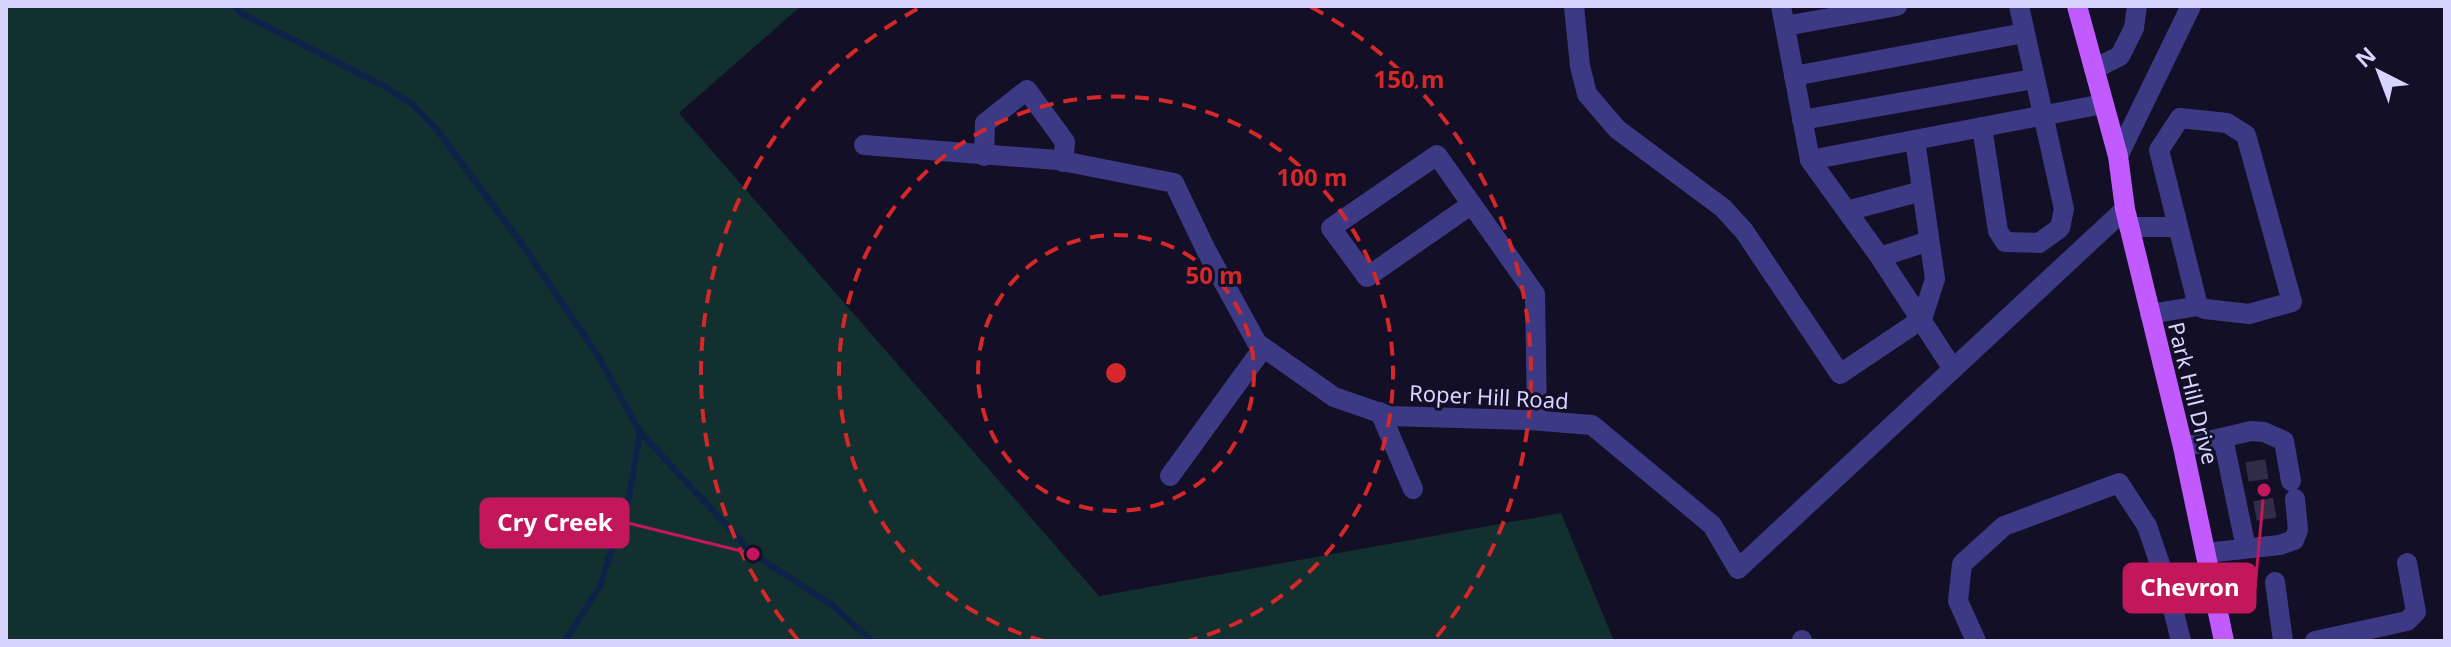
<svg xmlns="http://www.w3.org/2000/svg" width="2451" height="647" font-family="'Noto Sans',sans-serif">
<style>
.green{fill:#12302f}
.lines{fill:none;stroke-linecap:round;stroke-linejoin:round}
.stream{stroke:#0c2248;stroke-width:6}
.minor-tunnel{stroke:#312d47;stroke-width:20;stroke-dasharray:20 10;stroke-linecap:butt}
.minor{stroke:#3d3a85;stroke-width:20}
.major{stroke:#c25bff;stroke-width:20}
.ring{fill:none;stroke:#d62828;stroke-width:4;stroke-dasharray:14 10}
.labels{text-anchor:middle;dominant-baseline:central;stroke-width:6;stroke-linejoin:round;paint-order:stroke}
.street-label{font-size:22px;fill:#d9d4ff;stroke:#130f26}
.centre{fill:#d62828;stroke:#130f26;stroke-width:4}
.ring-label{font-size:24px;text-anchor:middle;font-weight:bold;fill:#d62828;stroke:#130f26;stroke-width:6;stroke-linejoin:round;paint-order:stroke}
.leader{fill:none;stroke:#c2185b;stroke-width:3}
.callout-dot{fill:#c2185b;stroke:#130f26;stroke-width:3}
.callout{fill:#c2185b;stroke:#c2185b;stroke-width:3}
.callout-label{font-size:24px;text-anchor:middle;font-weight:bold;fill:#fff}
</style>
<rect width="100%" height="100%" fill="#130f26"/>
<!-- green -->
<polygon class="green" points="6,6 801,6 679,113 1099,596 1561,513 1614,641 6,641"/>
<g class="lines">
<!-- stream -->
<g class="stream">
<polyline points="233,6 241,13 382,85 413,105 438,131 521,243 597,354 640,432 753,554 832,605 872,641"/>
<polyline points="565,641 600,586 629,497 640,432"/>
</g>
<!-- minor-tunnel -->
<g class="minor-tunnel">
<polyline points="2247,472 2272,468"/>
<polyline points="2255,511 2279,507"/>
</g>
<!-- minor -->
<g class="minor">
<polyline points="1574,6 1580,66 1587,94 1617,129 1723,208 1744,231 1840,374 1922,319 1935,279 1915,140"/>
<polyline points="1781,6 1810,160 2103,104"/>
<polyline points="1785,26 1897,6"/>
<polyline points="2094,69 2120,56 2134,28 2137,6"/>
<polyline points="1794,76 2024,33"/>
<polyline points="1802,120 2033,79"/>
<polyline points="1982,127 1998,231 2005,242 2039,243 2060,228 2064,209 2019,6"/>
<polyline points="864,145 1057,160 1174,183 1206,250 1257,343 1334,397 1389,416 1529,420 1592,425 1712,525 1738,569 2125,209"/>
<polyline points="984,156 985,123 1027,90 1065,142 1063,162"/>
<polyline points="2118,156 2191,6"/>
<polyline points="1810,160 1880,257 1953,369"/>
<polyline points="1472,204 1367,277 1331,228 1437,155 1535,294 1537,420"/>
<polyline points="1847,211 1922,191"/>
<polyline points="2129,227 2178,227"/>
<polyline points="1880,257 1929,241"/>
<polyline points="2150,314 2198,306 2205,309 2249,314 2292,302 2246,135 2227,123 2180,118 2159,150 2198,306"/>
<polyline points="1380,412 1413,489"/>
<polyline points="2223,438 2246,548"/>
<polyline points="2183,447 2251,431 2264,432 2284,441 2291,481"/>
<polyline points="1170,476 1263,348"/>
<polyline points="2206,553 2280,545 2294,540 2298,530 2295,499"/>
<polyline points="2275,582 2283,641"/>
<polyline points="1802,640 1802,641"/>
<polyline points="1976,641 1958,601 1962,564 2004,526 2119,483 2147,526 2167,585 2181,641"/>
<polyline points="2315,641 2407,621 2416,612 2407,563"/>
</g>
<!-- major -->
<polyline class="major" points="2077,6 2118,156 2125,209 2183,447 2224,641"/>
</g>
<!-- distance rings -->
<g class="ring">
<circle cx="1116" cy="373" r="138"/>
<path d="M1044 641A277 277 0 1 1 1188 641"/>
<path d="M798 640A415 415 0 0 1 921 7M1311 7A415 415 0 0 1 1434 640"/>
</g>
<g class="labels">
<!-- street labels -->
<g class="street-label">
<text transform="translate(2194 393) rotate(76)">Park Hill Drive</text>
<text transform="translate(1489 396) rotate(3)">Roper Hill Road</text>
</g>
</g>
<circle cx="1116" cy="373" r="12" class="centre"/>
<g class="ring-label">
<text x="1409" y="88">150 m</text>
<text x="1312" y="186">100 m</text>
<text x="1214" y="284">50 m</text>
</g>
<!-- callouts -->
<path class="leader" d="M753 554L628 523M2264 490L2255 588"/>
<g class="callout-dot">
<circle cx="753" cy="554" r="8"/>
<circle cx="2264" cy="490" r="8"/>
</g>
<g class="callout">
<rect x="481" y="499" width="147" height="48" rx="8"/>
<rect x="2124" y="564" width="131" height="48" rx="8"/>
</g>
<g class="callout-label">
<text x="555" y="531">Cry Creek</text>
<text x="2190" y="596">Chevron</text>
</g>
<!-- border -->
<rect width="2451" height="647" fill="none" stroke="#d9d4ff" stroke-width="16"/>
<!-- north arrow -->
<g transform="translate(2379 72) rotate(318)" stroke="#130f26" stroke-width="6" paint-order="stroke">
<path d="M0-6L14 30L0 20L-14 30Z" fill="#d9d4ff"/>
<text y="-12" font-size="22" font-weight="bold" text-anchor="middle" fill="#d9d4ff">N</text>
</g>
</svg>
